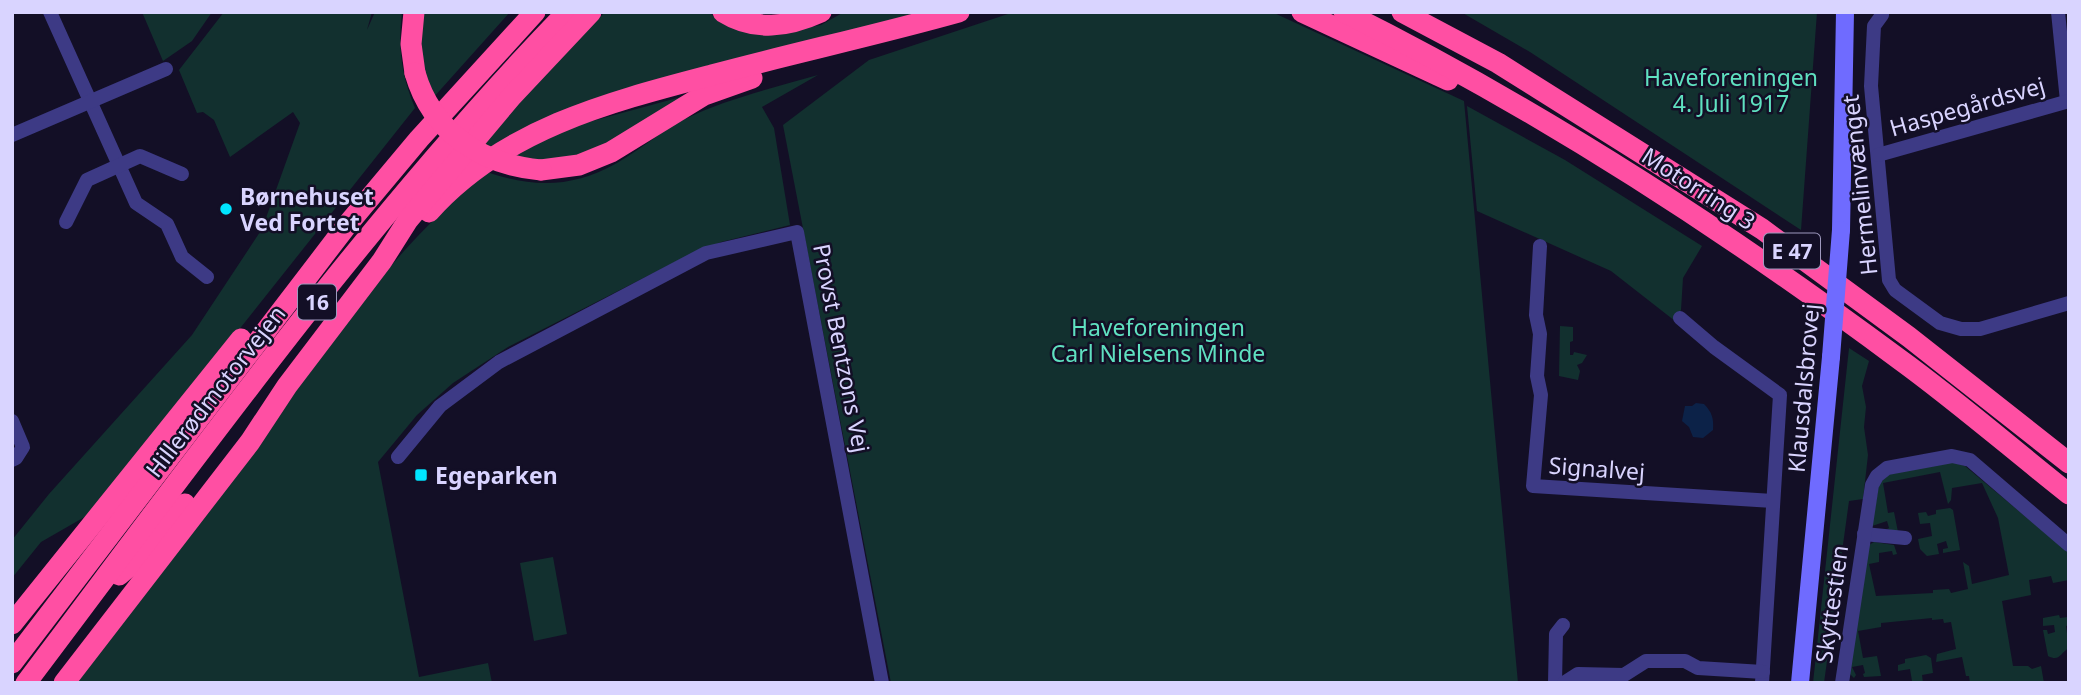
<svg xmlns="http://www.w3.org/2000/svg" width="2081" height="695" font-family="'Noto Sans',sans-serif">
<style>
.green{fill:#12302f}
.water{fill:#0c2248}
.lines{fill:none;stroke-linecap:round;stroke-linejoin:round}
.street{stroke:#3d3a85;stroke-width:14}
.secondary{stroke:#6f6bff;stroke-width:18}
.highway{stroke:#ff4fa3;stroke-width:21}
.secondary-bridge{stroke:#6f6bff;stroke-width:18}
.highway-bridge{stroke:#ff4fa3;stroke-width:21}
.poi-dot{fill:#00e5ff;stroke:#130f26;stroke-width:2.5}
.labels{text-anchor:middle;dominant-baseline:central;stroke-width:5;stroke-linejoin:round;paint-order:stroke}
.shield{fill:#130f26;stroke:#9e99be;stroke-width:2}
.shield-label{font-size:21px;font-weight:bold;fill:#d9d4ff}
.park-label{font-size:23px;fill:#5fe0c0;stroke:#130f26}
.street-label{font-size:23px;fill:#d9d4ff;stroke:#130f26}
.poi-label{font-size:23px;font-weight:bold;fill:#d9d4ff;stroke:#130f26;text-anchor:start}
</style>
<rect width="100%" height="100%" fill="#130f26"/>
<!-- green -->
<g class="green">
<polygon points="142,12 212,12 192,41 163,61"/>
<path d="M224,12H372L367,30L375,12H402C398,49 401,74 415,108L95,511L41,542L12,578V540L49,494L192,335L262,229L300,123L293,112L230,157L214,120L203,112L197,113L179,70Z"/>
<polygon points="417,12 510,12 433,98 420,64"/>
<polygon points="605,12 709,12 718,20 772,34 821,25 844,12 928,12 489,152 477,145"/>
<polygon points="1014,12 1272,12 1464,101 1518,683 891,683 783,125 869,60"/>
<polygon points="1461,12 1817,12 1801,230 1530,52"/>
<path d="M818,75L762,107L774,128L790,225L721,242L677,261L508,347L453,383L417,415L378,462L419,677L488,663L492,683L78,681C142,595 205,510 268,424C335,334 399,243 487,172C533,188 573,188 617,163C640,150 661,131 685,119C726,99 773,88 818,75Z"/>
<polygon points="692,94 580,162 507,160 548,133"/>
<polygon points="1467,106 1565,160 1702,246 1683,278 1681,310 1675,321 1611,271 1477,211"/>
<polygon points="1560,326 1573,327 1573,341 1570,342 1570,355 1573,355 1574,352 1587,355 1582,363 1577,365 1580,371 1578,380 1559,376"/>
<polygon points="1849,348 1869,361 1862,386 1866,407 1864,427 1868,455 1863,499 1849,501 1824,683 1813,683"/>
<polygon points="1952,462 1965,466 2069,553 2069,580 2053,583 2051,576 2029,580 2031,595 2002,601 2013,666 2028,666 2032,669 2041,666 2044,683 1970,683 1969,676 1966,676 1962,657 1936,662 1937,654 1956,649 1951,622 1944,623 1943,619 1932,620 1932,618 1881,623 1881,627 1858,631 1863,658 1877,656 1881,676 1864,677 1863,674 1865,673 1863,665 1852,667 1856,675 1854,678 1849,673 1869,545 1874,542 1894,545 1897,554 1893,555 1892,551 1879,553 1879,562 1869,564 1876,596 1933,593 1933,590 1949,589 1951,593 1968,589 1963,562 1969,566 1972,584 2009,575 1998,518 1982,483 1952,488 1951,500 1948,504 1940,472 1883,483 1888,513 1894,512 1898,532 1887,529 1889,528 1887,521 1872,526 1879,484 1889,474"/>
<polygon points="1950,508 1953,510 1960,550 1943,553 1943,549 1948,548 1946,541 1937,544 1939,554 1927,556 1920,549 1918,539 1932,536 1930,523 1920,524 1918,513 1926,512 1928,516 1936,514 1936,510"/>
<polygon points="553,557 567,634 534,641 520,563"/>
<path d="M2069,613V625L2066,626L2069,648C2060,653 2060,662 2048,656L2043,630H2047L2048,634L2055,632L2054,625L2043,626V618L2059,615L2060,618L2068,617Z"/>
<polygon points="1926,655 1931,658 1933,673 1922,675 1923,683 1907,683 1912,681 1910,669 1898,671 1898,665 1905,663 1905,659"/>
</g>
<!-- water -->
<path class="water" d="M1696,403L1704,404C1712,412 1714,419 1713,430L1703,438L1693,437L1689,427L1682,421L1685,406H1692Z"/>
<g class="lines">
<!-- street -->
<g class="street">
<polyline points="50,12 136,203 167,224 182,257 207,277"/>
<polyline points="2058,12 2067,101"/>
<polyline points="1882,15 1874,26 1871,86 1889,280 1895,290 1940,323 1961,329 1980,329 2069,303"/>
<polyline points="12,135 166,69"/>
<polyline points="1878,155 2069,101"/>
<polyline points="66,222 87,180 140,156 182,174"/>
<polyline points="1540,246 1536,315 1540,334 1537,376 1541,395 1533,486 1773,501"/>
<polyline points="1680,318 1714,347 1780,395 1762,683"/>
<polyline points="12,421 23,447 16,458 12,460"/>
<polyline points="398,457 440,406 499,362 706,253 797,232 882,683"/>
<polyline points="1864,534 1905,538"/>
<polyline points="1555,683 1556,634 1563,625"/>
<polyline points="1564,683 1578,674 1624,675 1646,661 1685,661 1698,668 1763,672"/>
<polyline points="1842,683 1872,485 1877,476 1887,468 1952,456 1970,460 2069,545"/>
</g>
<!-- secondary -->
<g class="secondary">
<polyline points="1841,230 1845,12"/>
<polyline points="1800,683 1831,357"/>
</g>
<!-- highway -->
<g class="highway">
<polyline points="414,12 411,44 415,73"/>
<path d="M723,12C755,32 788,27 821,12"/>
<polyline points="1302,12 1448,80"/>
<path d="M1344,12C1539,109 1724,229 1899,359C1957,401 2012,449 2069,494"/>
<polyline points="1402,12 1498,63 1762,229 1909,337 2069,463"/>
<polyline points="541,170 579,165 611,152 704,95 752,78"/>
<path d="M429,212C503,129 609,102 712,75C794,53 877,35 959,12"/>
<polyline points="119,575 141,556 185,504"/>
<polyline points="12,624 241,339"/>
<polyline points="12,663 347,225 419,139 535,12"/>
<path d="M26,683C199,454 367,219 567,12"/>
<polyline points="64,683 250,442 287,386 382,261 408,220 512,96 591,12"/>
</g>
<!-- secondary-bridge -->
<polyline class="secondary-bridge" points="1831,357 1841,230"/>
<!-- highway-bridge -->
<path class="highway-bridge" d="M415,73C432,132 482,165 541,170"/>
</g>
<!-- markers -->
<g class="poi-dot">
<circle cx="226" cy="209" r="7"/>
<rect x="414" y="468" width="14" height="14" rx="3.5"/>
</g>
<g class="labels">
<!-- shield labels -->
<g class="shield">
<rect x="1764" y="233.5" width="56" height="35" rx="5"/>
<rect x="298" y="284.5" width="38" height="35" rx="5"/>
</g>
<g class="shield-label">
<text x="1792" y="251">E 47</text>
<text x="317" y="302">16</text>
</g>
<!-- park labels -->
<g class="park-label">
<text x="1731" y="77">Haveforeningen<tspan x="1731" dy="26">4. Juli 1917</tspan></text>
<text x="1158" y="327">Haveforeningen<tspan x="1158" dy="26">Carl Nielsens Minde</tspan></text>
</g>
<!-- street labels -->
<g class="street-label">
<text transform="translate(1967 106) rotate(-16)">Haspegårdsvej</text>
<text transform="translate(1859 185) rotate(-96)">Hermelinvænget</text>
<text transform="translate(1699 188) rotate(33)">Motorring 3</text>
<text transform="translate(842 348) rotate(79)">Provst Bentzons Vej</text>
<text transform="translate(1803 388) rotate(-85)">Klausdalsbrovej</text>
<text transform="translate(215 391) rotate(-52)">Hillerødmotorvejen</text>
<text transform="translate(1597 468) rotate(4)">Signalvej</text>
<text transform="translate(1831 604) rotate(-82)">Skyttestien</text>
</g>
<!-- poi labels -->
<g class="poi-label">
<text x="240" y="196">Børnehuset<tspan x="240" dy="26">Ved Fortet</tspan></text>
<text x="435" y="475">Egeparken</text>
</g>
</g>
<!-- border -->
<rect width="2081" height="695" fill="none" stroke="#d9d4ff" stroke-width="28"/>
</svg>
